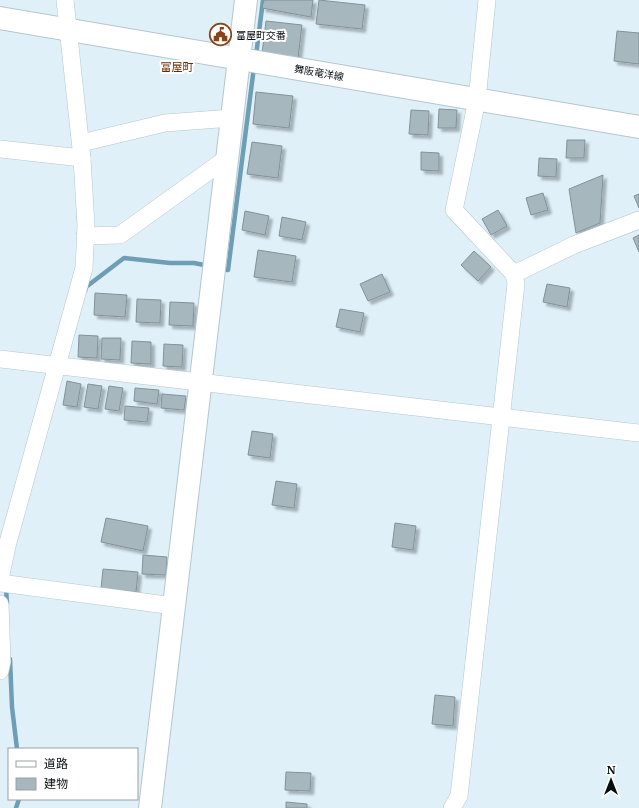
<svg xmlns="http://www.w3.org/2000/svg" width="639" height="808" font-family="Merriweather,'Noto Sans JP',serif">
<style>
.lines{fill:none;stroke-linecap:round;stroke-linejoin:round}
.stream{stroke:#6e9eb5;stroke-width:4.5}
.building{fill:#a6b7be;stroke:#829299;filter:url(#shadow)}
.minor-casing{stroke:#b5c6ce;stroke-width:18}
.tertiary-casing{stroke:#b5c6ce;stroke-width:24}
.secondary-casing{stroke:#b5c6ce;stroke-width:24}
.minor{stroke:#fff;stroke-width:17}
.tertiary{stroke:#fff;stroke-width:22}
.secondary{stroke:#fff;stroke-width:22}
.labels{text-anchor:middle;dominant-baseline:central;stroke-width:4;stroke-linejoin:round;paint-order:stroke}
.poi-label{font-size:10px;fill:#090f11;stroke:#fff;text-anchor:start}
.street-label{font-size:10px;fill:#090f11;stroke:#fff}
.neighbourhood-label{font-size:11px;fill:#672b00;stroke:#fff}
</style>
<defs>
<filter id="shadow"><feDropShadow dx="3.5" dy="3.5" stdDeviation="1" flood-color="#0004"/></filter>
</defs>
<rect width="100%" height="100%" fill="#dff0f9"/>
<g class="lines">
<!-- stream -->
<g class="stream">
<polyline points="256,56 263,0"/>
<polyline points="220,268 228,270 254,67"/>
<polyline points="85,291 86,287 124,258 170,263 194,263 209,266"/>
<polyline points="6,587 7,604"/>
<polyline points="10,659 12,707 17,749"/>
<polyline points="16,808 19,799"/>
</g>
</g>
<!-- building -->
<g class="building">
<polygon points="264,0 313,0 311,17 262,8"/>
<polygon points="319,0 365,5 362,29 316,24"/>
<polygon points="266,21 302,25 298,58 262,53"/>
<polygon points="617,31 639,33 639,64 614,61"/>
<polygon points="256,92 293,96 289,128 253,124"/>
<polygon points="439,109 457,110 456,128 438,128"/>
<polygon points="411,110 429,111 428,135 409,134"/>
<polygon points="567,140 585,140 584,158 566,158"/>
<polygon points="252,142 282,146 278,178 247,174"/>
<polygon points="421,152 439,153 439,171 421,170"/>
<polygon points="539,158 557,159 556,177 538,176"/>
<polygon points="603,175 600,223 576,233 569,189"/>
<polygon points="543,193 548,210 531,215 526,198"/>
<polygon points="639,194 639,208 634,196"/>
<polygon points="498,210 507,226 491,235 482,219"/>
<polygon points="245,211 269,216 265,235 242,230"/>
<polygon points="282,217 306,222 302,240 279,236"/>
<polygon points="639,235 639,252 633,238"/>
<polygon points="258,250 296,256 292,282 254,277"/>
<polygon points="474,251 491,267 478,281 461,265"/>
<polygon points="382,274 390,292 368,301 360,284"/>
<polygon points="547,284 570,288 567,307 543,302"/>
<polygon points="95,293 127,295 125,317 94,315"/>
<polygon points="137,299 161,300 160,323 136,322"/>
<polygon points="170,302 194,303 193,326 169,325"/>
<polygon points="340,309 364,313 360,332 336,327"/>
<polygon points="79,335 98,336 97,358 78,357"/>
<polygon points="102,338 121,338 120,360 101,359"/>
<polygon points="132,341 151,342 151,364 131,363"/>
<polygon points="164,344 183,345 182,367 163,366"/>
<polygon points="67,381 81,384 77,407 63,405"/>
<polygon points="88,384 102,386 98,409 84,407"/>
<polygon points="109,386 123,388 119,411 105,409"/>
<polygon points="135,388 159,390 157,404 134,401"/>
<polygon points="162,394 186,396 184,410 161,408"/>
<polygon points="125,406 149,408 147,422 124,420"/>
<polygon points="252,431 273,434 270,458 248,455"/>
<polygon points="276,481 297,484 294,508 272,505"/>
<polygon points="106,518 148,526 143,551 101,542"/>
<polygon points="395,523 416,526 413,550 392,547"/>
<polygon points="143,555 167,557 166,575 142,574"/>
<polygon points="103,569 138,572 136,592 101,589"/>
<polygon points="435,695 455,697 453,726 432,724"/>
<polygon points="286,772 311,773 310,791 285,790"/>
<polygon points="286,802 307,804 307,808 286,808"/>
</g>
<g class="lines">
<defs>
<g id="minor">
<polyline points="81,143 165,123 232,118"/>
<polyline points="0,149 82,158"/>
<polyline points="85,236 120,235 227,158"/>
<polyline points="514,274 574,245 639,220"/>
<polyline points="0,359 639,433"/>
<polyline points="0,579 7,546 84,268 86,226 82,158 65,0"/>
<polyline points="0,583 174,606"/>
<polyline points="0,604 2,662 0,671"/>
<polyline points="452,808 459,796 516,284 514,274 454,210 477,100 487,0"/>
</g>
<polyline id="tertiary" points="150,808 246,0"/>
<polyline id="secondary" points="0,18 639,127"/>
</defs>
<!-- minor casing -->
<use href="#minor" class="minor-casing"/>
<!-- tertiary casing -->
<use href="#tertiary" class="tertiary-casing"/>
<!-- secondary casing -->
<use href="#secondary" class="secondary-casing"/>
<!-- minor -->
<use href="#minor" class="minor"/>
<!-- tertiary -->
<use href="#tertiary" class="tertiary"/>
<!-- secondary -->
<use href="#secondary" class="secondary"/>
</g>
<!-- icons -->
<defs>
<symbol id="civic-ring" viewBox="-11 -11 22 22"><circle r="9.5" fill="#fff" stroke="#884319" stroke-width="1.5"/><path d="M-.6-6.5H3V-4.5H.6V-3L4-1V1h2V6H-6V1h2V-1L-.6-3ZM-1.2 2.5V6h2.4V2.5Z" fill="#884319"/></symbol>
</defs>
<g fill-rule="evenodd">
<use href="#civic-ring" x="208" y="22" width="25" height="25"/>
</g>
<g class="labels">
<!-- poi labels -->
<g class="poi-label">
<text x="236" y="35">富屋町交番</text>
</g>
<!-- street labels -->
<g class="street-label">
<text transform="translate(319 73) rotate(10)">舞阪竜洋線</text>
</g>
<!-- neighbourhood labels -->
<g class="neighbourhood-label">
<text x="177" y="67">富屋町</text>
</g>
</g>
<!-- legend -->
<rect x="8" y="748" width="130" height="52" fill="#ffffff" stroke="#9d9fa0"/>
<rect x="16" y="761" width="20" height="6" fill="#ffffff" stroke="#9d9fa0"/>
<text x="44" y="768" font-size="12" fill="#090f11">道路</text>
<rect x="16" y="778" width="20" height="12" fill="#a6b7be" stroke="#9d9fa0"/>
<text x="44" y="788" font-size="12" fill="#090f11">建物</text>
<!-- north arrow -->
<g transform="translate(611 780)" stroke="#ffffff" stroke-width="3" paint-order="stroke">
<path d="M0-3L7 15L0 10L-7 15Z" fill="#090f11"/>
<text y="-6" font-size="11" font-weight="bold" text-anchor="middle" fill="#090f11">N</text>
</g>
</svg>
